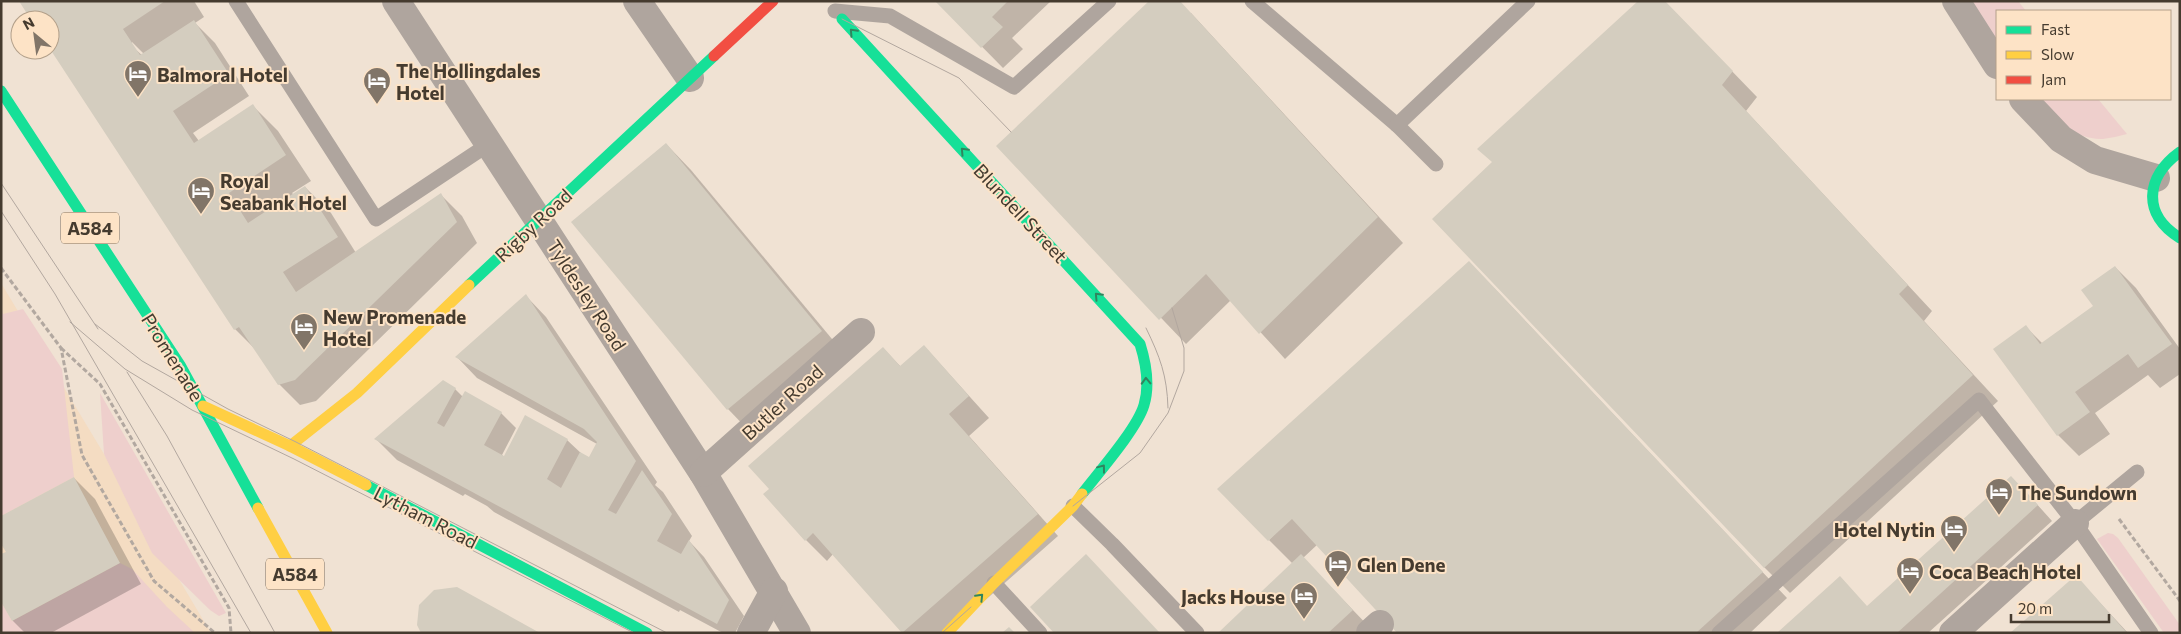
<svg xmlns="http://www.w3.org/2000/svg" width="2181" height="634" font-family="Commissioner,sans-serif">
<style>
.built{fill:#f4dcc2}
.green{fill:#eecfcc}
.shadow{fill:#0003;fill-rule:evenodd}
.building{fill:#d4cdbf}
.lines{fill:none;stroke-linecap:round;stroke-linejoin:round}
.path{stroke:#b2a8a0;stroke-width:3;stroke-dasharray:5 2.5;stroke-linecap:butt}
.lane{stroke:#afa59e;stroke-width:15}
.street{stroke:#afa59e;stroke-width:28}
.fast{stroke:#16e098;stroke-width:11}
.slow{stroke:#ffcf43;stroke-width:11}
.jam{stroke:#f24e42;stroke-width:11}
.tram{stroke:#b2a79f;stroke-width:1}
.oneway{stroke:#30855e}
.labels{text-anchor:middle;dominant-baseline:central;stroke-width:4;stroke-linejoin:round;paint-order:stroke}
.shield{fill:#fde3c6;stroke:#7c6d5c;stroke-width:1}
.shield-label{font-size:18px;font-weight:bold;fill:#453b2f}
.poi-label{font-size:19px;font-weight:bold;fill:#453b2f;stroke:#fde3c6;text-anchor:start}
.street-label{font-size:19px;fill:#453b2f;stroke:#fde3c6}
</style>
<rect width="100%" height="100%" fill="#f0e2d3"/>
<!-- built -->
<polygon class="built" points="1,283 104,454 211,633 1,633"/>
<!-- green -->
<g class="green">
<polygon points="1966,1 2018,1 2026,11 1997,11 1997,47"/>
<path d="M2036,99H2098L2127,134C2119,136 2111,138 2103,139C2075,140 2054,118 2036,99Z"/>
<polygon points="1,306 3,314 23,309 62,369 74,477 1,516"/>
<polygon points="100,393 226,613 219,616 210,610 152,553 104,454"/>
<polygon points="2108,533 2113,534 2118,538 2180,625 2180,633 2164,633 2097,539"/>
<polygon points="120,563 132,569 167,607 195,633 1,633 1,602 12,621"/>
</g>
<!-- shadow -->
<g class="shadow">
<path d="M20,1H194L204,17L195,23L215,43L249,96L193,133L199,141L253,106L278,131L311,181L292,193L294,195L305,187L331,213L356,253L441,195L462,216L477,243L316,401L300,405L279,384L255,349L235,329L50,47V20H32ZM132,42L148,58L146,59L132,46Z"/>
<polygon points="937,1 1051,1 1012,38 1023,49 1003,68"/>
<polygon points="1664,1 1757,97 1746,111 1932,311 1924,321 1998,401 1790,593 1764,567 1493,163"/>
<polygon points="1191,13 1403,243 1285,359 1231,300 1186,344 997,146"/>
<polygon points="666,144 691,170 847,357 753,435 728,409 572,222"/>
<polygon points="2115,267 2136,288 2180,349 2180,374 2160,388 2148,375 2095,413 2110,434 2079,456 2058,435 2026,327 2043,344 2095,307"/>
<polygon points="1494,288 1787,598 1750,633 1399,633 1318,544 1303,558 1375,633 1220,633 1293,564 1269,540"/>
<polygon points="526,296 546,317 657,482 655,485 663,492 692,536 689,541 704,557 744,616 735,633 723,633 680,610 679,612 494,512 487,506 465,494 463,496 397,460 376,439 455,389 463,397 501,413 516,428 502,455 504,457 567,440 583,455 590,458 597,444 477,378 457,357"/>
<polygon points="924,346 989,418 969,436 1058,536 948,633 903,633 833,554 827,561 806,540 883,348 901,367"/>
<polygon points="74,478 95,499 141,584 51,633 25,633 13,621 1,599"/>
<polygon points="2026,492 2052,521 1928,633 1779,633 1870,612"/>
<polygon points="2076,577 2128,633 2012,633"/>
</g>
<!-- building -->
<g class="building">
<polygon points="19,1 165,1 123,29 140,55 194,20 229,74 173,111 194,143 253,104 286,155 229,193 248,223 305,186 338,237 283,272 296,292 441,193 457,222 295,380 278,385 239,327 234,330 50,49 50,20 31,20"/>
<polygon points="935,1 1008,1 992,17 1003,27 981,48"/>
<polygon points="1149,1 1180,1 1378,217 1259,334 1206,274 1159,320 996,146"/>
<polygon points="1638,1 1665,1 1733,71 1722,85 1908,285 1899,294 1973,375 1764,568 1432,219 1492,162 1477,149"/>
<polygon points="666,143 822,331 727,410 571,222"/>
<polygon points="1469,261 1763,572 1696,633 1397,633 1292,519 1268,541 1217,489"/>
<polygon points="2115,266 2172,344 2138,368 2128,354 2075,392 2090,412 2057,436 1993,349 2026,325 2040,344 2093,306 2081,290"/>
<polygon points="526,294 636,461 608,510 616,514 642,470 672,514 657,541 681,554 689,540 729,600 717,624 374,439 443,380 456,388 437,423 444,427 465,391 502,412 484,445 504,456 525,415 568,439 547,479 561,488 580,452 589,457 597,442 584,429 455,357"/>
<polygon points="924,345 969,396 949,414 1038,514 902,633 813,533 805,541 763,494 769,489 748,466 883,347 900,366"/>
<polygon points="2011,476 2038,505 1897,633 1777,633 1840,576 1867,606"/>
<polygon points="74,477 120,563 12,621 1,602 1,554 6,552 1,544 1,516"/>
<polygon points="1086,554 1159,632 1157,633 1054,633 1030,607"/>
<polygon points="1301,554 1353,610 1328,633 1218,633"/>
<polygon points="2076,575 2127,633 2010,633"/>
<polygon points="457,587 540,633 421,633 417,625 419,605 434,590"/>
<polygon points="1009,627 1015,633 1002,633"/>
</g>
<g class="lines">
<!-- path -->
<g class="path">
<polyline points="1,268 61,348 82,455 154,581 215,633"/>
<polyline points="61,348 100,384 229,608 231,633"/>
<polyline points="2119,519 2180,601"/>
</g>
<!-- lane -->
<g class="lane">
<polyline points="236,1 376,219 489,144"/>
<polyline points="1252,1 1397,125 1436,164"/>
<polyline points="835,11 890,16 1014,87 1109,1"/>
<polyline points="1397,125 1528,1"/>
<polyline points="1073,506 1112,544 1197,633"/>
<polyline points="2075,523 2137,472"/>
<polyline points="994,583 1040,633"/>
<polyline points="1719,633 1979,400 2075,523 2151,633"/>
</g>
<!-- street -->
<g class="street">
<polyline points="396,1 703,473 797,633"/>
<polyline points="637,1 690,78"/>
<polyline points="1956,1 1997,65"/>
<polyline points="2023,99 2061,139 2095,160 2156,178"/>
<polyline points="703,473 861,332"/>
<polyline points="751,633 774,591"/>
<polyline points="1370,633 1380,624"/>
<polyline points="1953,633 2075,523"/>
</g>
<!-- fast -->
<g class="fast">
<path d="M842,19L1140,344C1146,363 1150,385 1144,405C1137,429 1098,473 1082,494"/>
<polyline points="1,91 180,365 258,508"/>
<path d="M2180,152C2145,177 2142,215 2180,238"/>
<polyline points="469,285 714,56"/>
<polyline points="366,485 647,633"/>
</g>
<!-- slow -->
<g class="slow">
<polyline points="203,406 290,446 366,485"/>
<polyline points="290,446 357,393 469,285"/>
<polyline points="258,508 327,633"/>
<polyline points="947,633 994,583 1073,506 1082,494"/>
</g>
<!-- jam -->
<polyline class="jam" points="714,56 773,1"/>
<!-- tram -->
<g class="tram">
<polyline points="842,19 959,78 1011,132"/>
<polyline points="1,183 98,329"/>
<polyline points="1,211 55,294 251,633"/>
<polyline points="70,322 125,369 192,410 294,459 634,633"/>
<polyline points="95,324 142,361 228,409 296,442 667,633"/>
<path d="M1146,328C1160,357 1167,375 1168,408"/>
<polyline points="127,372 167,436 275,633"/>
<polyline points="1073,506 1140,453 1168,413 1184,371 1184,348 1172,308"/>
<polyline points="942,633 971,607"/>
</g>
</g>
<!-- one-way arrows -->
<defs><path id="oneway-chevron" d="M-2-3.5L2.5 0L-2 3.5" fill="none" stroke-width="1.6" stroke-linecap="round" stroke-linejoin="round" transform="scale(1.25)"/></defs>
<g class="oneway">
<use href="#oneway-chevron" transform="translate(853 32) rotate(-133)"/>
<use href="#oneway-chevron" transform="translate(964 151) rotate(-133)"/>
<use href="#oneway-chevron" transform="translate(1098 296) rotate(-133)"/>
<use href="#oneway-chevron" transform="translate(1146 381) rotate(-92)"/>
<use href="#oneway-chevron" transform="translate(1102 468) rotate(-53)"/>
<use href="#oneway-chevron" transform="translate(980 597) rotate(-46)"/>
</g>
<!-- icons -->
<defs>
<symbol id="hotel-pin" viewBox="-11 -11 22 30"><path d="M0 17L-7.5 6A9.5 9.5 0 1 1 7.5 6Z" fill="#817568" stroke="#fde3c6"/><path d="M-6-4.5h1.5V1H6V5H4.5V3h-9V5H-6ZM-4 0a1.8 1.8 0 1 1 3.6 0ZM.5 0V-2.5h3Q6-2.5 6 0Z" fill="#fff"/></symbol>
</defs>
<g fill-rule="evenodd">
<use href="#hotel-pin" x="122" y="58" width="32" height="43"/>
<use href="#hotel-pin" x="361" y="65" width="32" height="43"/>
<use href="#hotel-pin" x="185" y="175" width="32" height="43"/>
<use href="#hotel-pin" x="288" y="311" width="32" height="43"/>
<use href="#hotel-pin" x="1983" y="476" width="32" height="43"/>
<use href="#hotel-pin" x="1938" y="513" width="32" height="43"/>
<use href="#hotel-pin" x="1322" y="548" width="32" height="43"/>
<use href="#hotel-pin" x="1894" y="555" width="32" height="43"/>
<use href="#hotel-pin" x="1288" y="580" width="32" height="43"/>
</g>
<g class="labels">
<!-- shield labels -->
<g class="shield">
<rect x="61" y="212.5" width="58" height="31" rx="4"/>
<rect x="266" y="558.5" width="58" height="31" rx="4"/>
</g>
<g class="shield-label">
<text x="90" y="228">A584</text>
<text x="295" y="574">A584</text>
</g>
<!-- poi labels -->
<g class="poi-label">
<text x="396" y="70">The Hollingdales<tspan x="396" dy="22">Hotel</tspan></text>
<text x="157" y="74">Balmoral Hotel</text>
<text x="220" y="180">Royal<tspan x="220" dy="22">Seabank Hotel</tspan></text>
<text x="323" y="316">New Promenade<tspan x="323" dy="22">Hotel</tspan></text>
<text x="2018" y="492">The Sundown</text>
<text x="1935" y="529" text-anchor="end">Hotel Nytin</text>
<text x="1357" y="564">Glen Dene</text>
<text x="1929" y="571">Coca Beach Hotel</text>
<text x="1285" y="596" text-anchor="end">Jacks House</text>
</g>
<!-- street labels -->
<g class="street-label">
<text transform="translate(1021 213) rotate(47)">Blundell Street</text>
<text transform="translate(533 225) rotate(-43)">Rigby Road</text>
<text transform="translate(587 295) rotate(57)">Tyldesley Road</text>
<text transform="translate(173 357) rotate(58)">Promenade</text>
<text transform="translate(782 402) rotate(-42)">Butler Road</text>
<text transform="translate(426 517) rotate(27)">Lytham Road</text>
</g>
</g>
<!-- border -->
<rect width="2181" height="634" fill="none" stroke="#453b2f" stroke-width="5"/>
<!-- legend -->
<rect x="1996" y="10" width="175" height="90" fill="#fde3c6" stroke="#b3a08a"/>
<rect x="2006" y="26" width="25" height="8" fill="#16e098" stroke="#b3a08a"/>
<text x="2041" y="35" font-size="15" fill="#453b2f">Fast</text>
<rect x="2006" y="51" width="25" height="8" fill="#ffcf43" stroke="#b3a08a"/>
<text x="2041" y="60" font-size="15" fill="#453b2f">Slow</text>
<rect x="2006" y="76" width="25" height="8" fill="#f24e42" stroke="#b3a08a"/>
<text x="2041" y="85" font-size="15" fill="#453b2f">Jam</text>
<!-- north arrow -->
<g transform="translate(35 35) rotate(331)"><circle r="24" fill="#fde3c6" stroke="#b3a08a"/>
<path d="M0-4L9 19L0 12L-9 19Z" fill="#817568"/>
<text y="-8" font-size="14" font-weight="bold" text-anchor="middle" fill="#453b2f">N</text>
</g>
<!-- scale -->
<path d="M2011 614v8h98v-8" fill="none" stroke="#453b2f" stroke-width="2.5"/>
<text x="2018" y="614" font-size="15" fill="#453b2f" stroke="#fde3c6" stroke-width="4" paint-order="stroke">20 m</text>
</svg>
